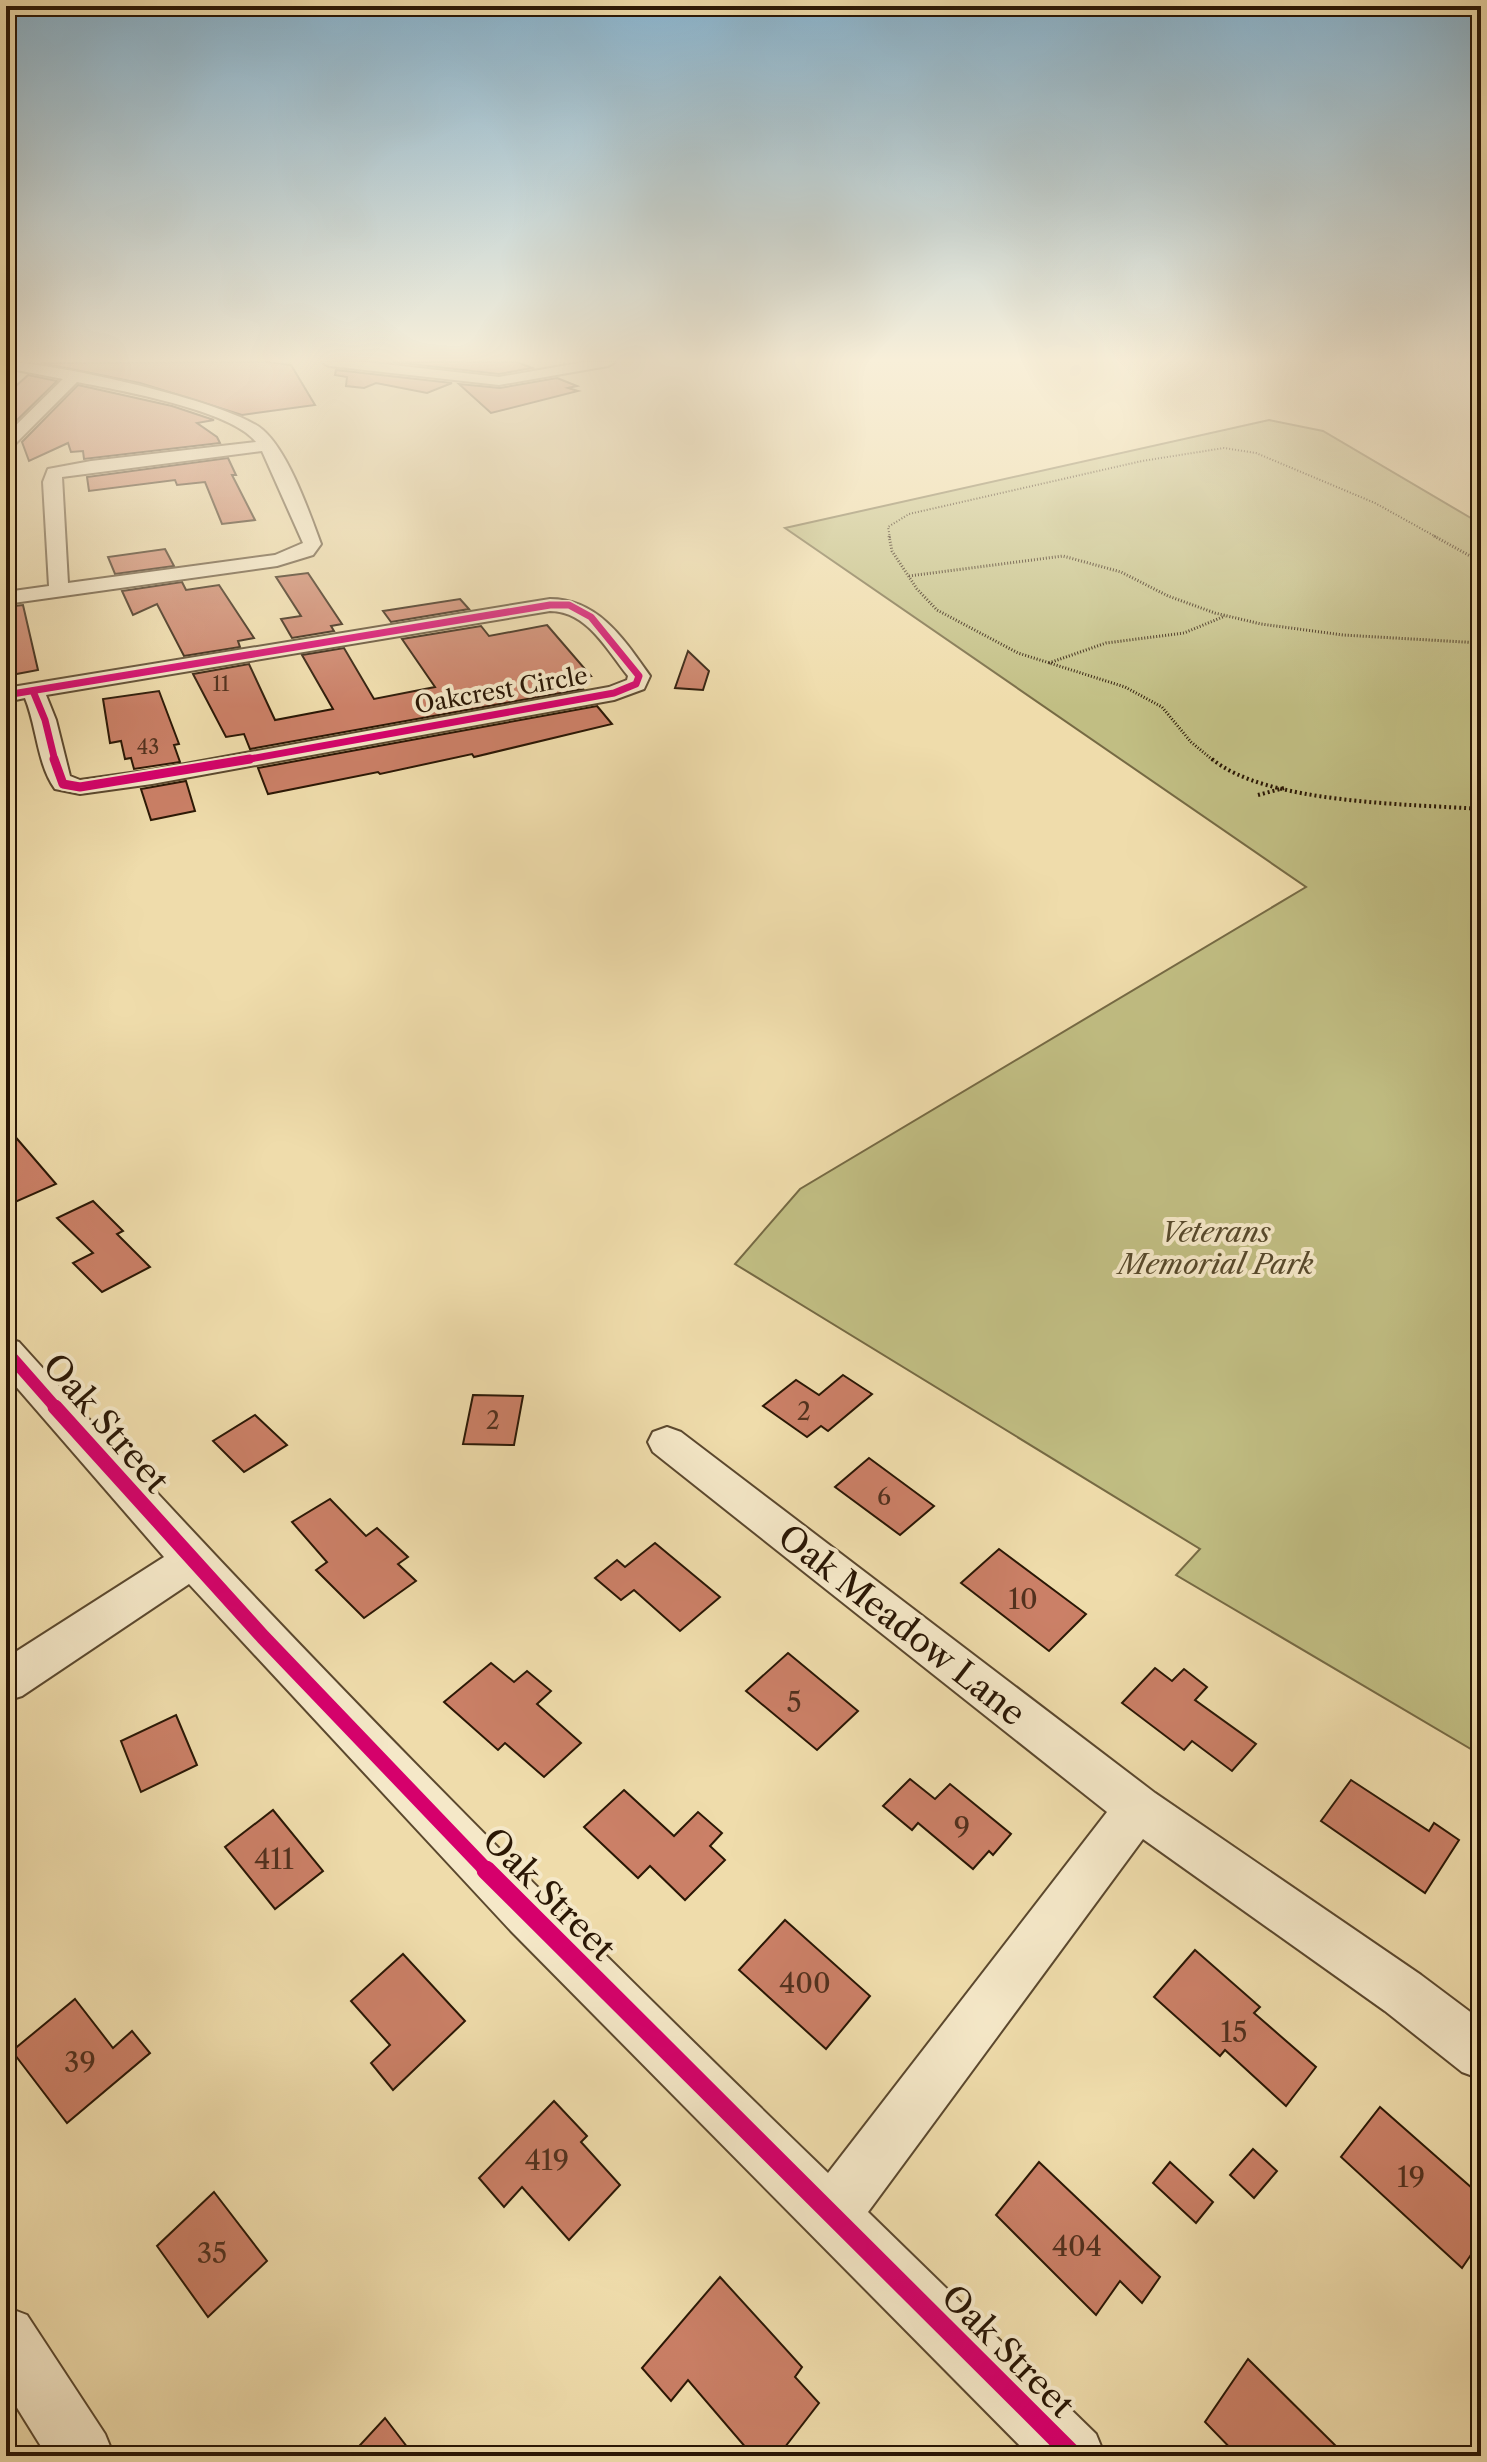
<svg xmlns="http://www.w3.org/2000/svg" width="1487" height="2462" font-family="'Libre Caslon Text',serif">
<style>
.green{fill:#c1be83;stroke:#766a44;stroke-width:2}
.building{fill:#cb8067;stroke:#2a1705;stroke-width:2}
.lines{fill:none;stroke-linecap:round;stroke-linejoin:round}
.minor-casing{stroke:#5b482e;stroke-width:4}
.path-far2{stroke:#2a1705;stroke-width:2;stroke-dasharray:1 2;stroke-linecap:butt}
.path-far1{stroke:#2a1705;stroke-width:3;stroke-dasharray:1 2;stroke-linecap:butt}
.path{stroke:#2a1705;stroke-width:4;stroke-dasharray:2 3;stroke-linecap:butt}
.minor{fill:#f5e8c8;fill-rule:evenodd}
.cycleway-far4-casing{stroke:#f5e8c8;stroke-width:10}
.cycleway-far3-casing{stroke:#f5e8c8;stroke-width:13}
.cycleway-far2-casing{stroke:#f5e8c8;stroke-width:17}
.cycleway-far1-casing{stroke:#f5e8c8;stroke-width:20}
.cycleway-casing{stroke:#f5e8c8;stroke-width:24}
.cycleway-far4{stroke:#d6006c;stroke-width:7}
.cycleway-far3{stroke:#d6006c;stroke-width:9}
.cycleway-far2{stroke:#d6006c;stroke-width:12}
.cycleway-far1{stroke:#d6006c;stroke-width:15}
.cycleway{stroke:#d6006c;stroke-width:19}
.labels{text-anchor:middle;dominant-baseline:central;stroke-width:8;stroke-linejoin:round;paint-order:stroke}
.far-number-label{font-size:20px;fill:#52311e}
.far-street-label{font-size:24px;fill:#2a1705;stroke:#f5e8c8}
.number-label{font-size:24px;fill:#52311e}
.park-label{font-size:28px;font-style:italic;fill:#57492b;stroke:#f5e8c8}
.near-number-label{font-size:28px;fill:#52311e}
.near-street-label{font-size:34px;fill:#2a1705;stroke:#f5e8c8}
</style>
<rect width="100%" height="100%" fill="#efdcab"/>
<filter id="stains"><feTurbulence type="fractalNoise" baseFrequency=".0025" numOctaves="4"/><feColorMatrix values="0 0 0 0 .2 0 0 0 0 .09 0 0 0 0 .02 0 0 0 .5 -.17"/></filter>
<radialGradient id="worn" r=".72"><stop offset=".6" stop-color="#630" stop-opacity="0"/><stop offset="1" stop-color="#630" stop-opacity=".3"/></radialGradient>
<!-- green -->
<polygon class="green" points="1269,420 1323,431 1481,524 1481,1755 1176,1575 1200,1549 735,1264 800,1189 1306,887 785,528"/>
<!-- building -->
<g class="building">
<polygon points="268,362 291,365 315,405 242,415 140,383 41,363"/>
<polygon points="393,362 517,362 532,368 499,374"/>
<polygon points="336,370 452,383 427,393 376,383 364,388 346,386 347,377 335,375"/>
<polygon points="28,375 57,381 15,422 6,424 6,395"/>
<polygon points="557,378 577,386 568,388 578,391 491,413 459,384 500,388"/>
<polygon points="78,385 172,406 214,420 197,423 217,437 220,443 84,459 83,451 71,452 68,443 29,461 22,442"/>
<polygon points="228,458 236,475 232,475 255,520 222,524 205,482 177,485 175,480 89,491 87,477"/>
<polygon points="165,549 174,566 115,574 108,557"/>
<polygon points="308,573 342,624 331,626 334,631 292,638 281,619 301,616 276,577"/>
<polygon points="182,582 186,590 219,585 254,638 238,641 240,647 184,656 157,604 133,615 122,591"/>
<polygon points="460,599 469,609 391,622 383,611"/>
<polygon points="23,605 38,670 6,676 6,607"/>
<polygon points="547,625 591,676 574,679 583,689 250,749 244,734 226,737 193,674 249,664 275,720 333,709 302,655 344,648 374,699 435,687 402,639 481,626 489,636"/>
<polygon points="688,651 709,671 703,690 675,688"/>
<polygon points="159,691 179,744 174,745 180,762 134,769 131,758 125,759 121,741 110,743 103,699"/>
<polygon points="597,706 612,724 474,757 472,754 380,774 378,772 268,794 258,768"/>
<polygon points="186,781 195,811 151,820 141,789"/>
<polygon points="6,1126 56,1184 6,1206"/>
<polygon points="93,1201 123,1231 117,1234 150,1267 102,1292 73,1263 93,1253 57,1218"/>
<polygon points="843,1375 872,1394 828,1431 821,1426 807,1437 763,1406 796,1380 819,1395"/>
<polygon points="473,1395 523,1396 514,1445 463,1444"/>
<polygon points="255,1415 287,1445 244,1472 213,1441"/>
<polygon points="869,1458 934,1506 900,1535 835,1487"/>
<polygon points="330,1499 366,1536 377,1528 408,1557 398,1564 416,1581 364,1618 316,1570 327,1562 292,1522"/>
<polygon points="655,1543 720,1597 680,1631 634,1590 621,1600 595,1578 617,1560 625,1567"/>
<polygon points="999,1549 1086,1614 1049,1651 961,1583"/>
<polygon points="788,1653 858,1711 817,1750 746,1691"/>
<polygon points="491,1663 514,1682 527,1671 551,1691 537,1704 581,1743 544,1777 505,1743 498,1750 444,1702"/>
<polygon points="1155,1668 1172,1681 1184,1669 1207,1687 1195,1700 1256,1744 1232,1771 1192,1741 1184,1750 1122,1703"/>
<polygon points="176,1715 197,1765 141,1792 121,1741"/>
<polygon points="910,1779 935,1799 950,1784 1011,1834 993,1855 989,1851 973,1869 918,1823 912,1830 883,1806"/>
<polygon points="1351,1780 1429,1831 1434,1823 1459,1840 1425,1893 1321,1821"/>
<polygon points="624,1790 674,1836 698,1812 722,1833 710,1846 725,1860 685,1900 650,1866 638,1878 584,1827"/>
<polygon points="273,1810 323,1871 275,1909 225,1847"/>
<polygon points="785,1920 870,1996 826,2049 739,1970"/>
<polygon points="1195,1950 1260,2007 1254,2013 1316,2067 1286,2106 1225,2050 1220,2056 1154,1997"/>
<polygon points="403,1954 465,2021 393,2090 371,2063 390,2045 351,2001"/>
<polygon points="75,1999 113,2048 132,2031 150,2053 67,2123 12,2051"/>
<polygon points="554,2101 587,2136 581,2142 620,2185 569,2240 522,2187 504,2207 479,2178"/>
<polygon points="1380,2107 1481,2196 1481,2240 1462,2268 1341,2157"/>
<polygon points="1253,2149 1277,2171 1254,2198 1230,2175"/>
<polygon points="1039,2162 1160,2277 1142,2303 1120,2281 1096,2315 996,2215"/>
<polygon points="1170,2162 1213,2202 1196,2223 1153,2183"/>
<polygon points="214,2192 267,2261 208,2317 157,2246"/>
<polygon points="720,2277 802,2367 795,2377 819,2403 778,2456 753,2456 688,2380 671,2401 642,2368"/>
<polygon points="1248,2359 1346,2456 1238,2456 1205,2422"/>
<polygon points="385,2418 414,2456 350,2456"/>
</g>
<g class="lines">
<defs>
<g id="minor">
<path d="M6,362C51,362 231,402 263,430C289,453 309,512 321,544L313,555L277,566L6,604V592L49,586L43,482L48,469L91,461L256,442C232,410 118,390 77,382L14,445L6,446V435L63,379L6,368ZM262,451L303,543L275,555L68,583L62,477Z"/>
<polygon points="322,362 367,362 499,377 584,362 615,362 608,366 499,385 329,366"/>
<path d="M550,599C598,599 624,639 650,676L644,689L614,700L152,784L80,794L55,789C37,764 37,727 25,698L6,702V688ZM550,611C587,611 607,650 628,676L627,680L609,687L152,770L80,780L70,776L56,720L46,695Z"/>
<path d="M6,1338L19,1342C278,1630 550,1904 828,2173L1107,1812L653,1452L648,1442L653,1432L667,1427L681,1432L1155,1793L1421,1975L1481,2020V2079L1462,2072L1385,2011L1143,1839L868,2212L1096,2434L1105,2456H1030L511,1931L189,1584L22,1696L6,1701V1658L164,1557L6,1375Z"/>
<polygon points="6,2307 27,2315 105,2434 114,2456 47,2456 6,2390"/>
</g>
</defs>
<!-- minor casing -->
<use href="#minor" class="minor-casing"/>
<!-- path-far2 -->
<polyline class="path-far2" points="890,538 888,527 909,514 1142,461 1224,448 1256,453 1375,503 1438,538"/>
<!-- path-far1 -->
<g class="path-far1">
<polyline points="889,536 892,551 917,589 937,610 1018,653 1125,687 1162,707 1191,742 1214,761"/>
<polyline points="1434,536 1481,562"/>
<polyline points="909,576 1063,556 1121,572 1168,596 1215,613 1261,624 1343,635 1481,643"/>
<polyline points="1049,663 1106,643 1184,633 1225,616"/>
</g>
<!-- path -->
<g class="path">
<path d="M1212,759C1266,804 1411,804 1481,809"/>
<polyline points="1258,795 1284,788"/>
</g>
<!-- minor -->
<use href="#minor" class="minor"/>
<defs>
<g id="cycleway-far4">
<polyline points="33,691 45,720 55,761"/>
<polyline points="6,695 550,605 569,605 591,617 639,676 636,684 614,693 239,761"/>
</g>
<polyline id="cycleway-far3" points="54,759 63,784 80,787 250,759"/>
<polyline id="cycleway-far2" points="6,1351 57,1409"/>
<polyline id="cycleway-far1" points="55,1407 263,1637 488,1872"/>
<polyline id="cycleway" points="486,1870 1074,2456"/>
</defs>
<!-- cycleway-far4 casing -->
<use href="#cycleway-far4" class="cycleway-far4-casing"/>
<!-- cycleway-far3 casing -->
<use href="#cycleway-far3" class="cycleway-far3-casing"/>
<!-- cycleway-far2 casing -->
<use href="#cycleway-far2" class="cycleway-far2-casing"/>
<!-- cycleway-far1 casing -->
<use href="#cycleway-far1" class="cycleway-far1-casing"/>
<!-- cycleway casing -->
<use href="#cycleway" class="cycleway-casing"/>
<!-- cycleway-far4 -->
<use href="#cycleway-far4" class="cycleway-far4"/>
<!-- cycleway-far3 -->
<use href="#cycleway-far3" class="cycleway-far3"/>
<!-- cycleway-far2 -->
<use href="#cycleway-far2" class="cycleway-far2"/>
<!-- cycleway-far1 -->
<use href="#cycleway-far1" class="cycleway-far1"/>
<!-- cycleway -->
<use href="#cycleway" class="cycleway"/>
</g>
<!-- sky -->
<linearGradient id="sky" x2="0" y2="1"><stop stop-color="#89b6d2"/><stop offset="0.51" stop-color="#f8efd9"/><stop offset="1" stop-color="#f8efd9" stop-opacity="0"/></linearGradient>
<rect width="1487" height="707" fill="url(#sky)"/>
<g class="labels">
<!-- far-number labels -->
<g class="far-number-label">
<text x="221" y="684">11</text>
<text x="148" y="747">43</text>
</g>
<!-- far-street labels -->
<g class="far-street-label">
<text transform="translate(501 690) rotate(-10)">Oakcrest Circle</text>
</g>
<!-- number labels -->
<g class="number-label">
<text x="804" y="1411">2</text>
<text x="493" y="1420">2</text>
<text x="884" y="1496">6</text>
</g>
<!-- park labels -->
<g class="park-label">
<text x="1216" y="1232">Veterans<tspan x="1216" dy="32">Memorial Park</tspan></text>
</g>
<!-- near-number labels -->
<g class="near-number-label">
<text x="1023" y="1599">10</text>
<text x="794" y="1702">5</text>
<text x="962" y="1827">9</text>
<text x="274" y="1859">411</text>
<text x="805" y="1983">400</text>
<text x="1234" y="2032">15</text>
<text x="80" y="2062">39</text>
<text x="547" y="2160">419</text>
<text x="1411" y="2177">19</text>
<text x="1077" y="2246">404</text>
<text x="212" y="2253">35</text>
</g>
<!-- near-street labels -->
<g class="near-street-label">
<text transform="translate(106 1423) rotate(49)">Oak Street</text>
<text transform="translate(902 1625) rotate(38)">Oak Meadow Lane</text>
<text transform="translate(549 1894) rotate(45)">Oak Street</text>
<text transform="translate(1008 2351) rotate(45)">Oak Street</text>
</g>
</g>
<!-- margin -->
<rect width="1487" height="2462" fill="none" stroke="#efdcab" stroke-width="32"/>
<rect x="8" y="8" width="1471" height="2446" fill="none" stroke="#2a1705" stroke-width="4"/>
<rect x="16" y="16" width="1455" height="2430" fill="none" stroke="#2a1705" stroke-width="2"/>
<rect width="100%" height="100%" filter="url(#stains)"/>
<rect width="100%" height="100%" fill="url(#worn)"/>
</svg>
